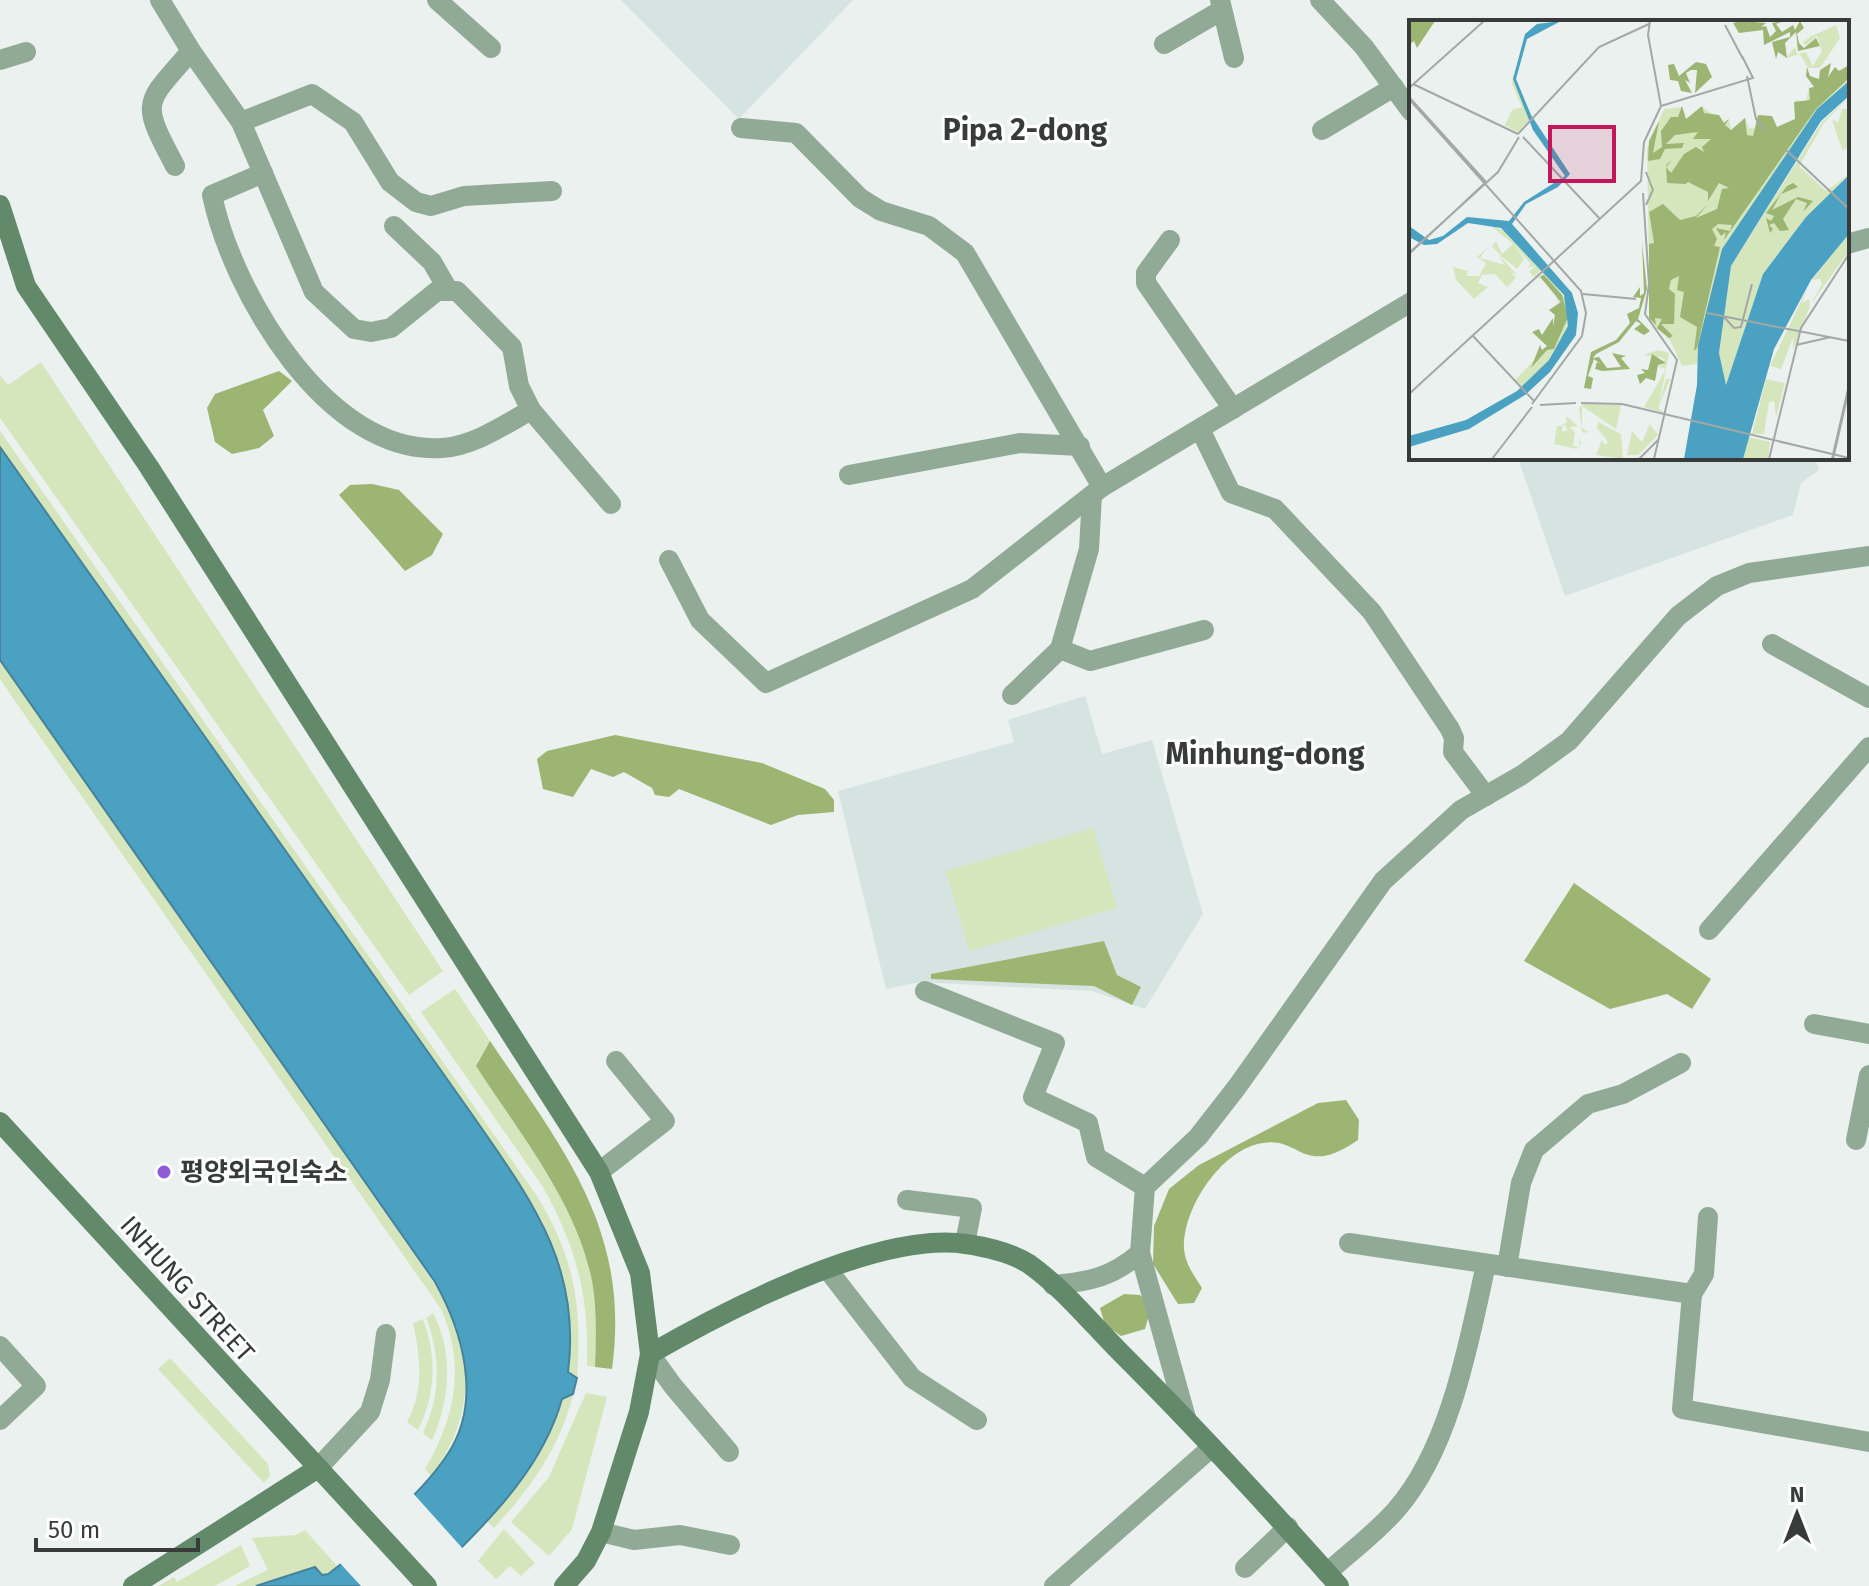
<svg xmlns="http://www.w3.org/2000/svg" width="1869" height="1586" font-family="'Fira Sans','Noto Sans KR',sans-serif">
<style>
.built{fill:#d5e4e0}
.green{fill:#d5e6bc}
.forest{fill:#9cb573}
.water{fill:#4ba1c1;stroke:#468299;stroke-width:2}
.pier{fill:#eaf1ef}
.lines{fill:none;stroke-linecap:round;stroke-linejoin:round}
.street{stroke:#90aa95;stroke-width:20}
.secondary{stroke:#61896a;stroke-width:20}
.poi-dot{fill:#8f5cd5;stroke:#fff;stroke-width:3}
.labels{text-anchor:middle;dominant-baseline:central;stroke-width:6;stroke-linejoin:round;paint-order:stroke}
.poi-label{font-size:26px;font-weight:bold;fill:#393b3b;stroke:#fff;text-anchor:start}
.street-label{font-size:26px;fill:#393b3b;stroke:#fff}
.quarter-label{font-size:30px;font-weight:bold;fill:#393b3b;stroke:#fff}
.inset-road{fill:none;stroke:#a3a8a7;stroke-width:2}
.view{fill:#c2185b;fill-opacity:0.15;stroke:#c2185b;stroke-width:4}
.inset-edge{fill:none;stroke:#393b3b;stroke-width:4}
</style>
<rect width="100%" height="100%" fill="#eaf1ef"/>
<!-- built -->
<g class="built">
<polygon points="621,0 853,0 739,119"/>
<polygon points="1518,458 1815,458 1819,470 1801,483 1793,515 1565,596"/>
<polygon points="1085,696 1102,754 1152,740 1203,914 1145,1009 1092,991 920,982 886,989 838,791 1014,742 1008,720"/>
</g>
<!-- green -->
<g class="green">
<polygon points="41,362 443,971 409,995 0,418 0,375 8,385"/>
<path d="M0,431L537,1196C575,1259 582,1305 577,1378L568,1372L570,1359L543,1222L519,1184L0,447Z"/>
<path d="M0,660L445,1299C475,1362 473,1420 431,1476L425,1469C455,1419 466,1365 441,1309L24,714L0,679Z"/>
<polygon points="1093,828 1117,908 969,951 946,871"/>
<path d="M455,989L490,1041L476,1066C519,1133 576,1201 592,1281C597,1310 596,1338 595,1367L587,1366C589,1295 577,1249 543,1187L421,1012Z"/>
<path d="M433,1313C454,1353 450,1400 432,1440L423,1433C441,1396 441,1356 426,1318Z"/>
<path d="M423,1319C437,1356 436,1394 418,1430L407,1422C425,1389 420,1358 413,1323Z"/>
<polygon points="170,1358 268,1464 270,1476 264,1483 158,1369"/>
<polygon points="586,1393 607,1397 572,1529 549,1556 511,1522 549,1477"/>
<path d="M573,1394C561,1446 530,1489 494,1528L487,1521L537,1457L562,1399Z"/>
<polygon points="504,1529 535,1563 521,1576 510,1566 496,1579 478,1561"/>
<polygon points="305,1530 338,1567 322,1575 315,1567 256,1586 234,1586 268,1570 252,1538 295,1535"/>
<polygon points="241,1545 250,1566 215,1586 159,1586 174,1577 177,1582"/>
</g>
<!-- forest -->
<g class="forest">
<polygon points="279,371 292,381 263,410 274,436 259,448 232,454 215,442 207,408 215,394"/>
<polygon points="372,484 399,490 443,534 432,555 405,571 339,495 350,485"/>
<polygon points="615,735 762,763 825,789 834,800 834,812 798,815 771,825 679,789 669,797 655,795 652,788 624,772 613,777 591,769 573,797 543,789 537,759 547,751"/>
<polygon points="1574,883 1711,979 1692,1009 1667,994 1610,1009 1524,961"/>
<polygon points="1104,941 1117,975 1141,987 1132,1005 1094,986 931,979 931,974"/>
<path d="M490,1041C563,1149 631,1230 612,1369L595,1367C596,1338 597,1309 592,1281C576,1201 519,1133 476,1066Z"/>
<path d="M1346,1100L1359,1120L1358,1140C1299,1181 1301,1130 1254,1145C1217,1157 1183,1210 1184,1248C1185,1264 1194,1275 1202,1288L1194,1303L1178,1304L1153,1264L1154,1226L1169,1189L1199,1165L1318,1103Z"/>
<polygon points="1124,1294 1140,1295 1151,1307 1145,1329 1121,1336 1105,1325 1100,1308"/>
</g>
<!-- water -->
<path class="water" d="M0,447L471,1113C529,1197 582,1264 568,1372L577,1378L573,1394L562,1399C540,1477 477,1531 423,1586H256L315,1567L322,1575L328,1574C350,1559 368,1539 387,1521C410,1499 432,1479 449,1452C482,1400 463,1332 435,1282L0,660Z"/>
<!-- pier -->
<polygon class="pier" points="412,1492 464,1550 428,1586 361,1586 338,1561"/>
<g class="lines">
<!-- street -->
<g class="street">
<path d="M160,0L191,51C144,105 140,100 175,166"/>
<polyline points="437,0 491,48"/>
<polyline points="1220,0 1234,58"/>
<polyline points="1320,0 1364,47 1411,111"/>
<polyline points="1164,44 1222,10"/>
<polyline points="191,51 241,122 314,292 354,329 371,332 391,328 437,291 457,291 512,347 519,386 531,410 611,504"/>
<polyline points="0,60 26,52"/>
<polyline points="241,122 312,94 353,122 390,182 416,202 431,206 464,196 552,191"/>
<polyline points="741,128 796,133 860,198 881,211 929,226 965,253 1102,487"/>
<polyline points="1322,130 1394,87"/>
<path d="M263,173L212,195C232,291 327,456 442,448C474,446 504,425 531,410"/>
<polyline points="394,226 432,262 447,288"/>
<polyline points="1170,240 1146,273 1146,283 1233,409"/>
<polyline points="1847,244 1869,238"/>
<polyline points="1200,429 1231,493 1275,509 1372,612 1450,729 1454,738 1453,752 1486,796"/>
<polyline points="849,475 1020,443 1080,446"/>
<polyline points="669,560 700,620 766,683 972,589 1102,487 1411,302"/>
<polyline points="1772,644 1869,698"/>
<polyline points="1060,649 1090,661 1204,630"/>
<polyline points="1012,695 1060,649 1089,549 1092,495"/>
<polyline points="1709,930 1869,747"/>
<polyline points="925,991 1055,1043 1033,1097 1088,1123 1096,1157 1145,1187"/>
<polyline points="1814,1024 1869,1034"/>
<polyline points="1856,1140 1869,1075"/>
<polyline points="599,1172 665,1121 616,1061"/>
<polyline points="907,1200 972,1208 965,1243"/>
<polyline points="1349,1243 1692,1294 1682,1409 1869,1442"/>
<polyline points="1507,1267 1521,1183 1534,1150 1588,1104 1623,1094 1681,1063"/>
<polyline points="828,1270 912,1378 977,1420"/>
<path d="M1053,1285C1089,1282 1112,1277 1140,1253"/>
<polyline points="1692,1294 1704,1274 1708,1217"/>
<polyline points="0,1346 36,1386 0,1420"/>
<polyline points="650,1354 673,1386 729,1452"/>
<polyline points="1186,1418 1140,1253 1145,1187 1198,1137 1237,1087 1383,881 1461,810 1522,775 1569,741 1678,616 1717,586 1749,573 1869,556"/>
<polyline points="318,1468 370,1412 380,1380 386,1334"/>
<polyline points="601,1532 634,1540 680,1535 730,1545"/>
<polyline points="1245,1568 1288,1527"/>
<path d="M1327,1573C1350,1552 1376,1533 1396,1510C1450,1449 1469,1342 1486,1264"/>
<polyline points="1054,1586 1212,1447"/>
</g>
<!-- secondary -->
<g class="secondary">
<polyline points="0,205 26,286 149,467 599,1172 640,1273 650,1354 639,1412 601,1532 586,1561 564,1586"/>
<polyline points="0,1122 427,1586"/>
<path d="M650,1354C726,1310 878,1231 966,1244C986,1247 1012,1253 1029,1264C1063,1288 1091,1323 1120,1352C1196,1428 1268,1506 1339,1586"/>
<polyline points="133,1586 318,1468"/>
</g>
</g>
<!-- markers -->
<circle class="poi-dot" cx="164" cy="1172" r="8"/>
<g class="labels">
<!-- poi labels -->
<g class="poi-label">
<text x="180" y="1172">평양외국인숙소</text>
</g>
<!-- street labels -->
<g class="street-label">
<text transform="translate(187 1289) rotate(48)">INHUNG STREET</text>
</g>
<!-- quarter labels -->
<g class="quarter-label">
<text x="1025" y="130">Pipa 2-dong</text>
<text x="1265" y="754">Minhung-dong</text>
</g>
</g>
<!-- overview -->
<g transform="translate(1409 20)">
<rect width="440" height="440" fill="#eaf1ef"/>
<path d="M427,5L431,18L411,48H399L391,34L377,38L386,27L388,34L397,32L404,46L413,31L408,16L397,25L393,23L402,16L393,11L403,16ZM440,51V61L408,89L313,229L288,344L273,346L261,320L241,303L238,129L255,89L273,87L277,99L291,94L293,87L315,102L320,99L322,110L336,98L340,108L366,110L386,101L387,80L397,83L399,71ZM104,53L121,99L109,112L96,105L103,90L113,87L103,64ZM440,77L415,103L390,146L417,171L440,154L393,202L354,254L317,366L310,333L322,246L413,102ZM433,89H440V128L433,130L423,99L429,103ZM81,205L95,211L132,250L125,257L120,252L127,245L118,248L122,244L105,225L115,239L108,249L92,236L83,226L87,221L93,234L104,224ZM440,214V231L402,284L413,264L411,259L403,260ZM78,228L71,238L96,245L89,234L109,256L101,251L107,258L98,267L86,254L73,255L69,263L79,267L65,279L47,260L44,247L59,251L57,256H70L77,243L68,237ZM135,253L157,279L159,306L140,340L113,366L106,360L137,328L150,301L145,288L154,292L137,256L127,259ZM398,269L393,283L400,279L401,286L384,330V317L372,349L361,346ZM249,330L260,333L250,385L257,359H261L249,388L256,393L235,387L257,349L249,346L256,344L254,338L235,335ZM357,359L376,363L367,397L365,381L360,382L355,414H343ZM174,384L212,385L207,409L173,386V408L180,412L174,413L173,411L170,388ZM157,396L169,406L160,407L166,412L164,426L170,427L171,417L173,429L172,424L168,429L145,424L148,406H154L152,412L159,410L156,405H151L158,403ZM189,402L212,414L214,439L187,435L193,420L196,425L199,422L188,408ZM241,404L249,415L229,435H218L223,411L233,422ZM340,417L361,422L359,439H334Z" fill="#d5e6bc"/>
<path d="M0,1H26L8,28L5,21L0,25ZM331,1L357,3L352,7L357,6L361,17L367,11L363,3L374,1L367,4L373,12L384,5L386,10L391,1L395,8L388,14L390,23L395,28L407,18L411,26L389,31L387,12L376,23L378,38L369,32L367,39L363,22L381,17V12L355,25L354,10L330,13L324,3ZM287,42L297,44L303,57L286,73L288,50H282L277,53L281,63L276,60L283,73L272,71L269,61L261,60L259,45L265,44L270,56ZM422,43L419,57L426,47L430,51L440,45V58L407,89L315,220L317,212L312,216L307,208L321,211L323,205L309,204L303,209L308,219L305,226L311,227L288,328L285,331L288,307L271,297L275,272L268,270L270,256L262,260L260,269L266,274L265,304H252L264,316L260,318L248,308L253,299L246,298L247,305L240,298V224L245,223L240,192L254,184L271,200L287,196L300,183L287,198L308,189L313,169L320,168L310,163L299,181V172L279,162L283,157L277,164L258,163L257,145L263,140L257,147L262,153L275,134L287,127L295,132L293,127L302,119H284L289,112L266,115L257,124L275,123L273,128L256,129L251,139L239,141L240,121L250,101L244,133L253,127L252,111L262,97H269L273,86L277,99L293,86L295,93L310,95L315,103L320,99L316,105L322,110L336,98L338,115L344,116L349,95L363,96L368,107L386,99L385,82L401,80L400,68L405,67L397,56L398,47L401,56L410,59L411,50ZM384,163L389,167L372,174L363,190L389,177L404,181L394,192L398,183L387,179L374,199L380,210L371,211L365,203L360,205L364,209L361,213L357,198L362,201L365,196L357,193L378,166ZM233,222L238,269L229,299L241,311L235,315L225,309L232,304L227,301L210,322L187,334L184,338L190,337L198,348L212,347L203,333L217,336L212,338L221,349L193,351L186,349L188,342L192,344L185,339L179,356L184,358L182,369L175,368L182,332L207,320L221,303L218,294L230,288L232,278L224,277L231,267V276L235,273ZM135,255L153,275L159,297L145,329L138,330L122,348L131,325L133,330L138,326L123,312L130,309L133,315L144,298V306L146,295L140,290L152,282L131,257ZM243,334L257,343L249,345L246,361L237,358L231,364L228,355L236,353L232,349L239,350Z" fill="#9cb573"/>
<path d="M152,1L118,19L107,59L122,95L161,154L149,167L117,184L103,204L163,273L169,293L167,315L141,352L116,375L60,409L0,427V416L57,400L108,371L140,340L159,306L155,275L92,208L59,203L28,224L15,225L0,217V206L20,220L34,216L58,197L100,201L115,182L156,156L124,110L104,59L116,14L128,4ZM440,61V76L412,101L322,246L310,333L317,365L354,254L397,197L440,155V214L402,260L365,329L334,439H275L288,365L289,325L313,229L408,89Z" fill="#4ba1c1"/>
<path class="inset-road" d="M316,5L334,39M338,56L347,99L357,111M4,64L109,114M0,68L75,1M0,77L77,162L0,234M0,79L172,271L177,293L173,316L123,384M252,86L344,58L333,36M109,114L190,27L240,4M114,117L191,199M376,129L440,189M234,173L240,264L236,294L268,340L245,439M237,185L244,170L237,152M0,233L89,152L110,117M174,274L227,279M298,293L440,321M315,297L325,308L332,307L343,264M64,316L125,381M387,325L422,317M0,374L232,161L235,122L252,86L239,15L241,1M172,383L213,384L440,438M131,385L167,383M83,439L123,387M230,439L249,420M360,439L392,308L440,234M423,439L440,365M424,439L440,369"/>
<path class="view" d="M141,107H205V161H141Z"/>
<rect width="440" height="440" class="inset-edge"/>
</g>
<!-- north arrow -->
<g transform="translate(1797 1514)" stroke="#ffffff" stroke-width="6" paint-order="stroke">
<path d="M0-6L14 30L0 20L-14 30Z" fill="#393b3b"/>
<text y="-12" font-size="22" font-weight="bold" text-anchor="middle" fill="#393b3b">N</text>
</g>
<!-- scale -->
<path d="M36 1538v12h162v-12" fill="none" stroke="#393b3b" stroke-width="4"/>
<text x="48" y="1538" font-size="24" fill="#393b3b" stroke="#ffffff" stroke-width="6" paint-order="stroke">50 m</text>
</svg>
